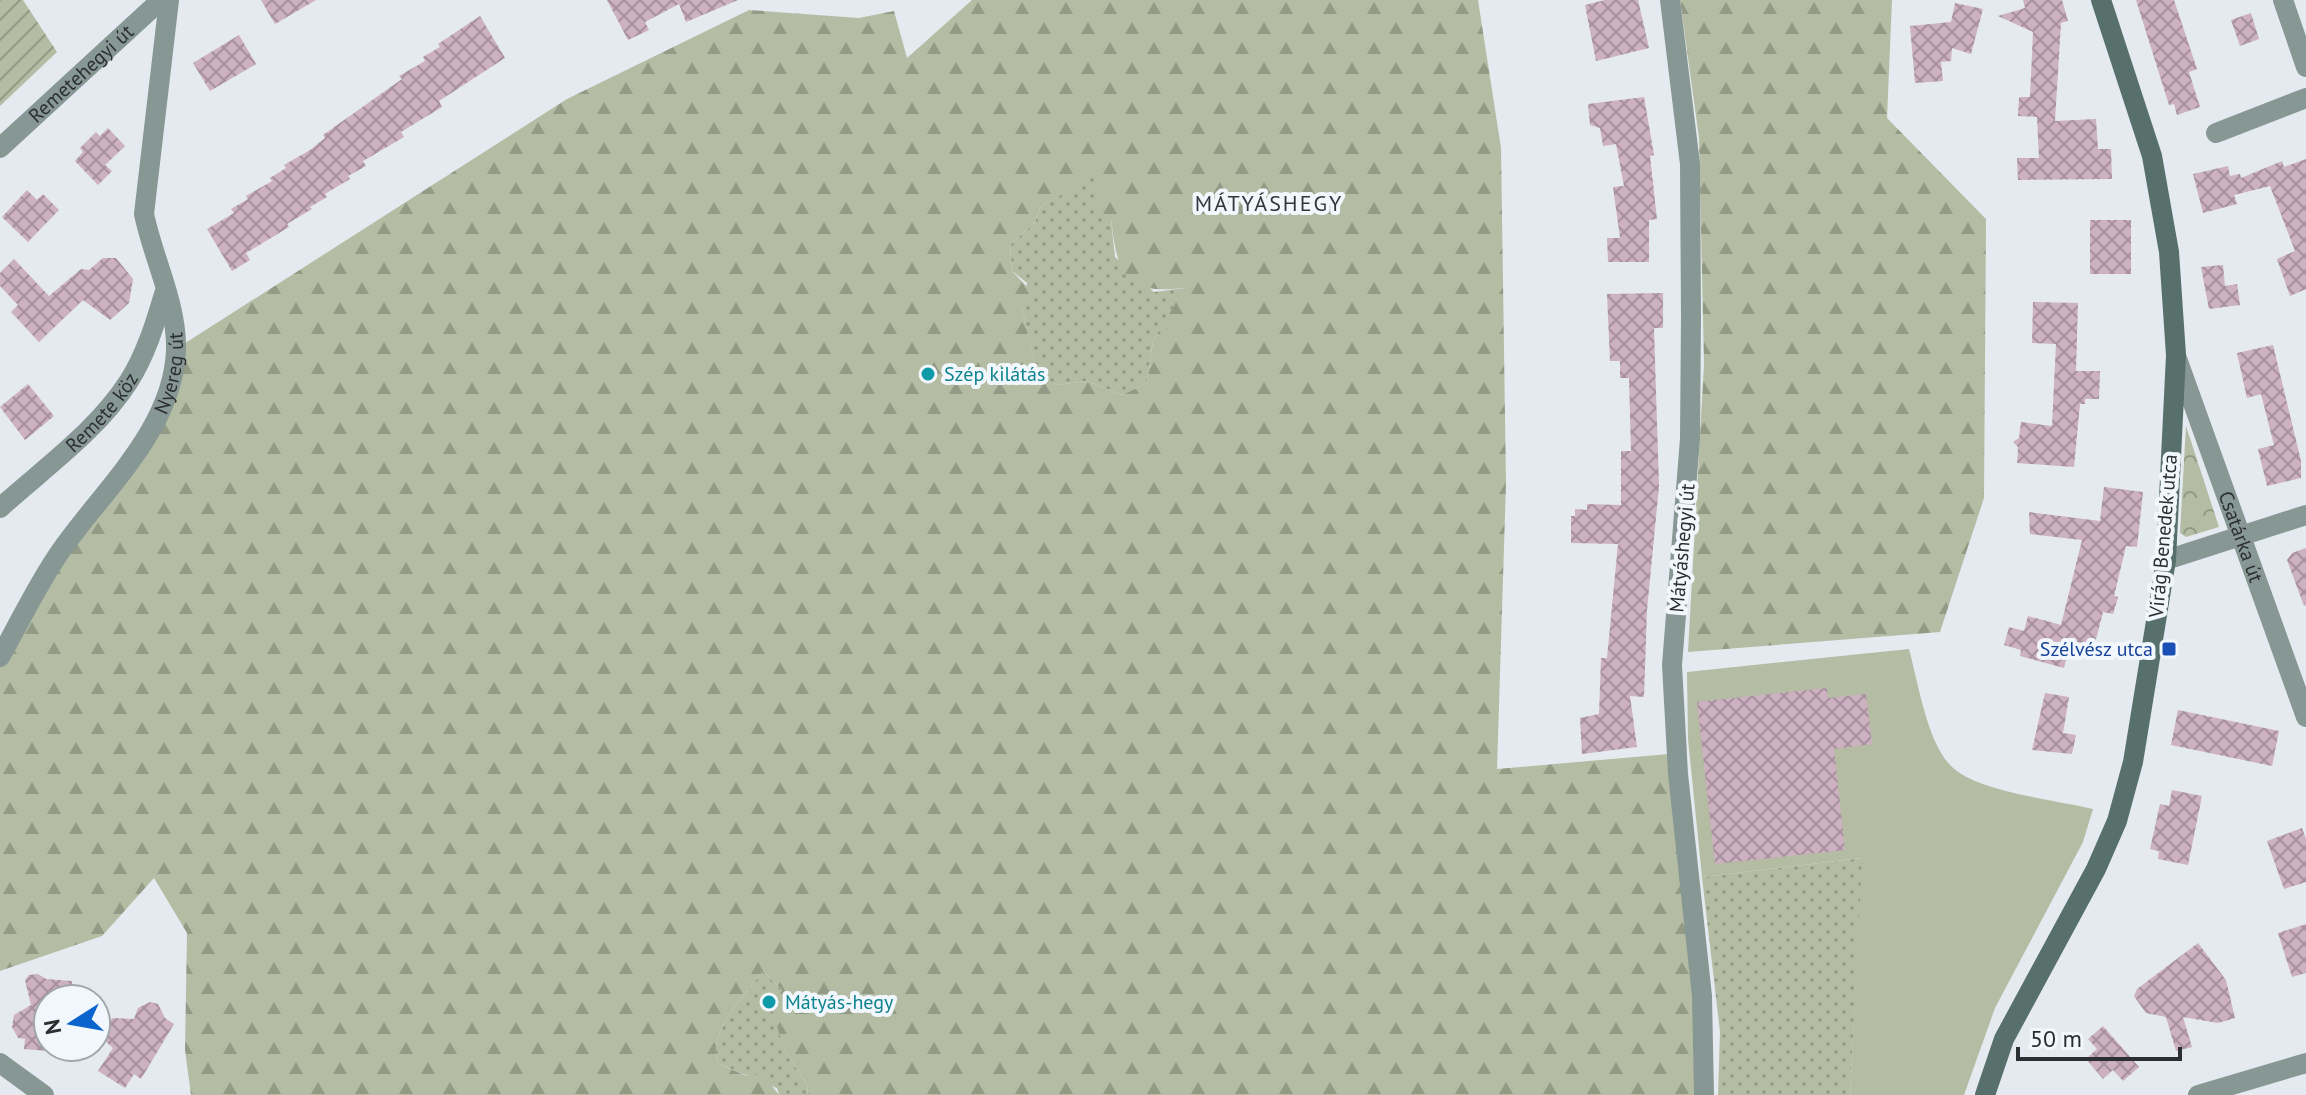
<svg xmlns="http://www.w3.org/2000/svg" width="2306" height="1095" font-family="'PT Sans',sans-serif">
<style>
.grass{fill:url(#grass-dots)}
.forest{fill:url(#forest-firs);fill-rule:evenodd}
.park{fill:url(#park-crowns)}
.garden{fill:url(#garden-furrows)}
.pitch{fill:#b4bda3}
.building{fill:url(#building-cross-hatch)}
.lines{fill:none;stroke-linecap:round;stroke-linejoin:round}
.street{stroke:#879794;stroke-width:20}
.secondary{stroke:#58706c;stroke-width:20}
.culture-dot{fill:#0f9aa8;stroke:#f1f7fd;stroke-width:3}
.transit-dot{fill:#1a4fb4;stroke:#f1f7fd;stroke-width:3}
.labels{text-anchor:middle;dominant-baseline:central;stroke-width:8;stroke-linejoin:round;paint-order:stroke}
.street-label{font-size:20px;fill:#2c2f31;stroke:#f1f7fd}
.culture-label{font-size:20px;fill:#0d838f;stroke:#f1f7fd;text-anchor:start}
.transit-label{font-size:20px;fill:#164399;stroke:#f1f7fd;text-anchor:end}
.neighbourhood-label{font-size:22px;letter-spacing:2px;fill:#32373c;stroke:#f1f7fd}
</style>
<defs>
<pattern id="grass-dots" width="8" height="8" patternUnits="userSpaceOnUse" patternTransform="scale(2)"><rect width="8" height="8" fill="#b4bda3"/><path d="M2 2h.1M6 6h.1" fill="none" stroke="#939a85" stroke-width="1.8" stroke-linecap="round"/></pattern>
<pattern id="forest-firs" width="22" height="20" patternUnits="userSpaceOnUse" patternTransform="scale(2)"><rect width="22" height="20" fill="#b4bda3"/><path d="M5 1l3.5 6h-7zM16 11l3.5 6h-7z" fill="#939a85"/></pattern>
<pattern id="park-crowns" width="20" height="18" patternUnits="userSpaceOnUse" patternTransform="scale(2)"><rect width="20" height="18" fill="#b4bda3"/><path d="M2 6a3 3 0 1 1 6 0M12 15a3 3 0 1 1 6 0" fill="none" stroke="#939a85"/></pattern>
<pattern id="garden-furrows" width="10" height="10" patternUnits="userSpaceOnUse" patternTransform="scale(2)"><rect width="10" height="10" fill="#b4bda3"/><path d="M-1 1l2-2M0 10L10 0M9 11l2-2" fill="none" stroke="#939a85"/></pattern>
<pattern id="building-cross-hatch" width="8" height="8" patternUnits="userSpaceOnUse" patternTransform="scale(2)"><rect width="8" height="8" fill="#cdb0c1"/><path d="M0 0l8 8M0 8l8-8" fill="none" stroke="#a7909d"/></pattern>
</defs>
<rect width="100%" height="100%" fill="#e4eaf0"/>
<!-- grass -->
<g class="grass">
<polygon points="1096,175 1111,219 1115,257 1154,292 1185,288 1153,341 1147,383 1122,395 1087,381 1057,385 1038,376 1022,309 1027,283 1012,271 1010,245 1035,222 1041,206"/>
<polygon points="1863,858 1850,1095 1718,1095 1720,1032 1702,877"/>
<path d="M763,971L782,990L784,1049L807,1085L808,1095H779L777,1088L719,1064C704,1035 746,994 763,971Z"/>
</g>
<!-- forest -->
<g class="forest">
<path d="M972,0H1478L1501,148L1506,483L1497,769L1669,754L1692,968L1697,1095H808L807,1085L784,1049L772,1010L782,990L763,971C746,994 704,1035 719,1064L747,1076L763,1074L779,1095H191L185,1050L187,933L154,878L102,936L0,971V657L146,438L176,349L567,99L749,10L859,18L894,11L907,58ZM1096,176L1093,207L1111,219C1118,274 1123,295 1184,288L1153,341L1147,383L1122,395L1087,381L1057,385L1038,375L1022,309L1037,297L1012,271L1010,245L1035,222L1041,206Z"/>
<polygon points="1680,0 1892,0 1887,118 1986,219 1984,498 1940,632 1688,652 1704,364 1699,138"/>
</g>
<!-- park -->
<polygon class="park" points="2186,426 2219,527 2186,537 2180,533"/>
<!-- garden -->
<polygon class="garden" points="0,0 23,0 57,52 0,106"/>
<!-- pitch -->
<path class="pitch" d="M1909,649C1918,682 1927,742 1951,766C1976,792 2057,800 2093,809L2083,842L1995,1008L1964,1095H1850L1862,858L1702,877L1688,739L1687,672Z"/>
<!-- building -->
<g class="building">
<polygon points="261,0 316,0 275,24"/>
<polygon points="607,0 738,0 686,22 679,4 645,22 649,30 628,40"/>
<polygon points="1605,0 1638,0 1649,48 1596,61 1585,5"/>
<polygon points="2023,0 2062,0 2068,21 2061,23 2055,121 2096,119 2098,149 2111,149 2112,179 2018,180 2017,158 2039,158 2037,117 2018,116 2019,97 2030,97 2033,32 1998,16 2025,8"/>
<polygon points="2136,0 2174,0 2197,69 2189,72 2200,107 2177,115 2174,104 2169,105"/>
<polygon points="1955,3 1983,9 1971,54 1952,48 1951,61 1941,62 1943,81 1915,83 1910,26 1951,22"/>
<polygon points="2251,13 2259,39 2240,46 2231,20"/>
<polygon points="480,16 505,58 439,101 442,107 401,132 404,137 363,161 366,166 348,176 350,179 325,194 327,197 310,207 312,209 287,224 289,227 246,253 250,260 232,271 207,229 234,213 231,209 248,199 246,196 272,181 270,178 286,168 284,165 310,150 325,138 323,135 402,79 399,76 425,61 423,57 440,47 438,44"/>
<polygon points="239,35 256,64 210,91 193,63"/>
<polygon points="1644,97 1654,155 1650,156 1657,219 1649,220 1649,262 1608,262 1607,238 1620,238 1613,187 1624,186 1616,144 1603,146 1600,128 1590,125 1588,104"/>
<polygon points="108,128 125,146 105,165 112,171 98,185 75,161 83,152 80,148 96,132 100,136"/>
<polygon points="2306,159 2306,289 2290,296 2277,259 2295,251 2270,186 2234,195 2237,204 2203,213 2193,174 2228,166 2230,176 2240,174 2241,178 2282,161 2284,167"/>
<polygon points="27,190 37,200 43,194 59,210 28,242 2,217"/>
<rect x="2090" y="220" width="41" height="54"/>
<polygon points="103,258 116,258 133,279 129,303 110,320 83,300 39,342 11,312 18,305 0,286 0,273 14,259 49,296 81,269 89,270"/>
<polygon points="2223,265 2225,286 2237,284 2240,305 2209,309 2201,267"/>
<polygon points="1663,293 1663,328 1654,328 1659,486 1647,610 1644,697 1630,696 1637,747 1582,754 1580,718 1599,714 1601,658 1607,658 1618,544 1571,543 1571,516 1575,516 1575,509 1587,510 1587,504 1621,505 1621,451 1631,451 1629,378 1620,378 1620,361 1610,361 1607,294"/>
<polygon points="2033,302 2078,303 2076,371 2100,371 2099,399 2085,399 2085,404 2080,404 2074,467 2017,463 2018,447 2013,442 2019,438 2021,422 2052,426 2056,344 2032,343"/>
<polygon points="2273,345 2301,461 2301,478 2267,486 2258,449 2274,445 2261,394 2247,398 2237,353"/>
<polygon points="28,384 54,416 25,440 0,407"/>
<polygon points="2104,487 2143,492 2137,547 2126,546 2114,596 2118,597 2113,614 2103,612 2093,651 2070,645 2064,668 2020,656 2021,650 2004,645 2009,627 2024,631 2028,616 2061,625 2082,540 2030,534 2029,512 2100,521"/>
<polygon points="2306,548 2306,605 2304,606 2287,560 2292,553"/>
<polygon points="1827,688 1828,698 1866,694 1872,744 1834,749 1845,850 1715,864 1697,702"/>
<polygon points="2045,693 2069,697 2063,733 2076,735 2072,754 2032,750"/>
<polygon points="2178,710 2279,731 2272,766 2171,745"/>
<polygon points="2172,790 2202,796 2188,865 2158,859 2159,851 2150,849 2160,804 2169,806"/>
<polygon points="2302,828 2306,839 2306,882 2284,889 2267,841"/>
<polygon points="2306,924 2306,973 2292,977 2278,933"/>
<polygon points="2198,943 2226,980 2235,1018 2218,1023 2183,1017 2192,1047 2176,1051 2166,1017 2146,1013 2134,996 2137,989"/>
<polygon points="38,974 46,979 72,981 71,999 48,999 48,1051 24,1049 25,1039 18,1038 12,1027 14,1015 31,1005 25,980 29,975"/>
<polygon points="150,1002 158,1004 165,1018 174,1024 141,1079 134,1074 125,1088 98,1071 113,1048 105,1041 105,1025 113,1018 134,1019 138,1008"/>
<polygon points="2103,1026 2139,1067 2123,1081 2113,1070 2103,1079 2086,1059 2097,1049 2088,1039"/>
</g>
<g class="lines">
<!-- street -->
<g class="street">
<polyline points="1670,0 1690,164 1691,315 1690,439 1672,665 1678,774 1702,996 1704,1095"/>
<polyline points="2283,0 2306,67"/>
<polyline points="2216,133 2306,98"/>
<path id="s1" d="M0,148L161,0"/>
<path id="s2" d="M2176,356L2306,717"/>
<path id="s3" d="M0,508C44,468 97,431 129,381C146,354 155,324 164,294"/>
<polyline points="2166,560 2306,515"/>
<path id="s4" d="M0,657C20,622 37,585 60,552C102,491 174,429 176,349C177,304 153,258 144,214L169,0"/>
<polyline points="0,1063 44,1095"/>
<polyline points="2198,1095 2306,1063"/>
</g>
<!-- secondary -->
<polyline class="secondary" points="1985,1095 2004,1039 2096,869 2117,821 2133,762 2166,560 2176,355 2169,252 2152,156 2101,0"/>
</g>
<!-- markers -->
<g class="culture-dot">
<circle cx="928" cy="374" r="8"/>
<circle cx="769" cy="1002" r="8"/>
</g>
<rect class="transit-dot" x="2161" y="641" width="16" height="16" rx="4"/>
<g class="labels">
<!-- street labels -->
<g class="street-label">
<text stroke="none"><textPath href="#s1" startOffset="110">Remetehegyi út</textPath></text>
<text stroke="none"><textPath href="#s4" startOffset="334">Nyereg út</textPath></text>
<text stroke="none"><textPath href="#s3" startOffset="140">Remete köz</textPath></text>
<text transform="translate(2163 536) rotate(-85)">Virág Benedek utca</text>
<text stroke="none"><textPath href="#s2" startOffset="192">Csatárka út</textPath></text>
<text transform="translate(1682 548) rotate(-85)">Mátyáshegyi út</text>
</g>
<!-- culture labels -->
<g class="culture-label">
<text x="944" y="374">Szép kilátás</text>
<text x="785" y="1002">Mátyás-hegy</text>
</g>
<!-- transit labels -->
<g class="transit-label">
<text x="2153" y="649">Szélvész utca</text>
</g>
<!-- neighbourhood labels -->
<g class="neighbourhood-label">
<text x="1269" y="203">MÁTYÁSHEGY</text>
</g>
</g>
<!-- north arrow -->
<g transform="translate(72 1023) rotate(259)"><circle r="38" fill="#f1f7fd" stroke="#a2a7ab" stroke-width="2"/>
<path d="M0-6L14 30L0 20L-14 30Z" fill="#0b64ce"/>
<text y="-12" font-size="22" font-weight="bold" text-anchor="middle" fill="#2c2f31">N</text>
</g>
<!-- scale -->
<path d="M2018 1047v12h162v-12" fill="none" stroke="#2c2f31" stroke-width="4"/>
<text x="2030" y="1047" font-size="24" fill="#2c2f31" stroke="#f1f7fd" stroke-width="6" paint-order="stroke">50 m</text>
</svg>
